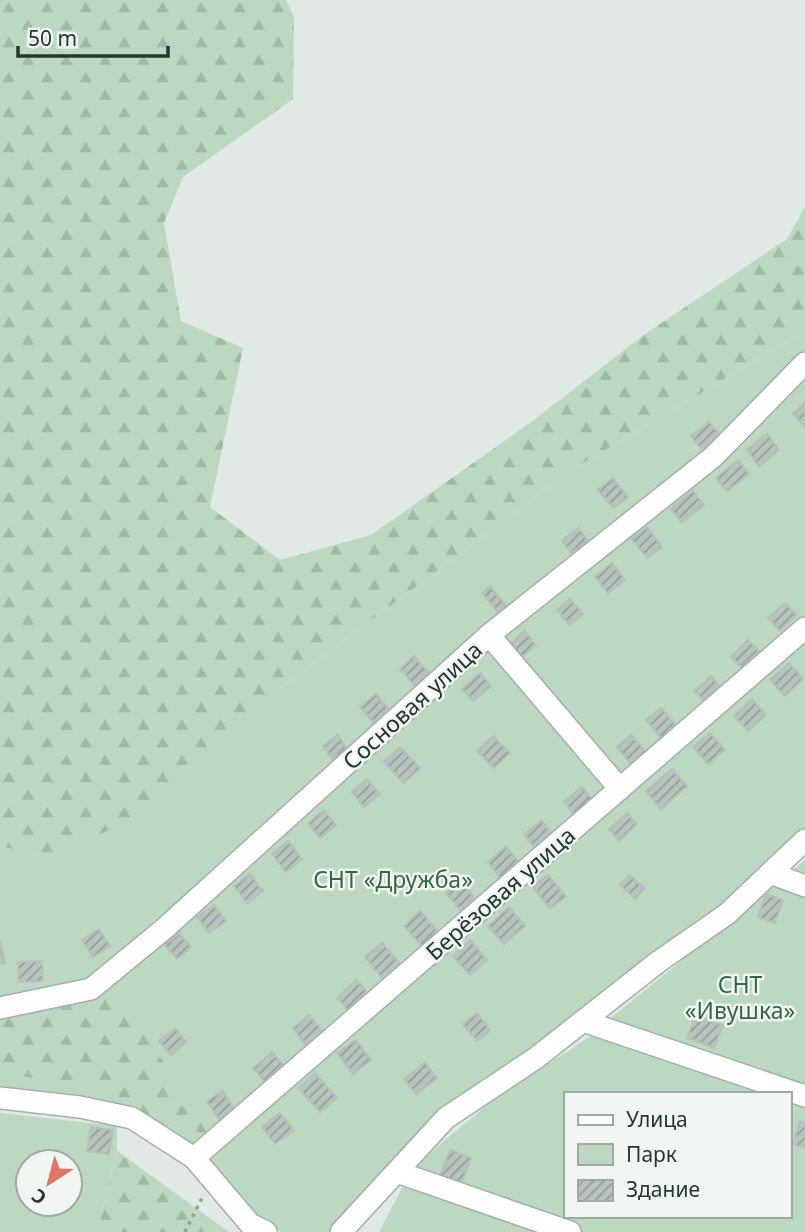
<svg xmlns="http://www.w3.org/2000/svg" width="805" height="1232" font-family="'Noto Sans',sans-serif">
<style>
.green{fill:#bcd8c0;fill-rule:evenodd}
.forest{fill:url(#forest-firs)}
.building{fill:url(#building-hatch);stroke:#b4c2ba;stroke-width:2}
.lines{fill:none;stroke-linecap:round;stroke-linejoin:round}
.minor-casing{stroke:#a4b0aa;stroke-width:24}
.path{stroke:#85a999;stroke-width:3.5;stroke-dasharray:3.5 5;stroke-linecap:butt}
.minor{stroke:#fff;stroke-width:21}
.labels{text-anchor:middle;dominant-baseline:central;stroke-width:5;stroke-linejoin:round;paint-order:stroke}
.street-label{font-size:23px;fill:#233830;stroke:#f1f6f3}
.park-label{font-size:23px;fill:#336941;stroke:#f1f6f3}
</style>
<defs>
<pattern id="forest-firs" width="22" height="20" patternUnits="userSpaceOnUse" patternTransform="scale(1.75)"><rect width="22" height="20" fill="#bcd8c0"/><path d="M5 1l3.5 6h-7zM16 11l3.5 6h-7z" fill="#a1baa5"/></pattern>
<pattern id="building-hatch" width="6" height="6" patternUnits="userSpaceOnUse" patternTransform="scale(1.75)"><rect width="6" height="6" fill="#b6c4bd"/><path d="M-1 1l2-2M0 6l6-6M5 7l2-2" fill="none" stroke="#94a09a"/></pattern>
</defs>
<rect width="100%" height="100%" fill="#e1e9e4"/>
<!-- green -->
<g class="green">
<polygon points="805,331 805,829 799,836 721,909 533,1051 332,1232 281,1232 254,1218 133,1113 0,1092 0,846 47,857 283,686 573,469"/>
<polygon points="805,860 805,1088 607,1021 803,862"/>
<polygon points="594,1034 768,1094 565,1094 565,1216 789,1216 789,1101 805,1106 805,1232 379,1232 413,1167 493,1100"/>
<path d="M0,1113L117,1126V1151L97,1232H0ZM28,1162H70V1204H28Z"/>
</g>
<!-- forest -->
<g class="forest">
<polygon points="0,0 286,0 294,17 293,99 183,177 164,223 181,321 243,348 210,507 280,560 371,535 530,423 645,334 787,239 805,207 805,331 573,469 283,686 146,814 47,857 0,846"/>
<polygon points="108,991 154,1047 206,1131 191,1143 100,1090 43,1078 0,1075 0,1012"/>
<polygon points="117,1151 229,1232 97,1232"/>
</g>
<!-- building -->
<g class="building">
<polygon points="805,402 805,425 804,426 793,414"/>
<polygon points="709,422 720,435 702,450 691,436"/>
<polygon points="767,434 779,450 759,466 747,450"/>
<polygon points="738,460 749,474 727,491 716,478"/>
<polygon points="613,478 628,497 613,508 598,490"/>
<polygon points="693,491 704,505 682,522 671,509"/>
<polygon points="647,527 662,547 647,558 632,539"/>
<polygon points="579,528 588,541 571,553 562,540"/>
<polygon points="612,563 625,580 608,593 595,577"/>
<polygon points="490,586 509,609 501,616 482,593"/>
<polygon points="570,599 583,614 570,625 557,610"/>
<polygon points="785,603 797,615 780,631 768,618"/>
<polygon points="525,631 536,645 520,658 509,645"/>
<polygon points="748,640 759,651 742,668 731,657"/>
<polygon points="414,656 429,673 415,686 400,669"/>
<polygon points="789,663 803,679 785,696 770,680"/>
<polygon points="480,673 491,686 473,701 462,689"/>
<polygon points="711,676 720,687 704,701 694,691"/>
<polygon points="376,694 388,708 373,722 360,707"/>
<polygon points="752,699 766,715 748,731 734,716"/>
<polygon points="661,708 677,726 662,739 646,720"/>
<polygon points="710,733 725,750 708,764 693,747"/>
<polygon points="338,735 347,749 332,759 323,746"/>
<polygon points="631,735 646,752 631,764 617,747"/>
<polygon points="493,736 510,753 494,768 477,751"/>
<polygon points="400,747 420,768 404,783 384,762"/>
<polygon points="672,769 687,786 661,809 646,791"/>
<polygon points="367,779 380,794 364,807 352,792"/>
<polygon points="582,787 592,799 574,815 564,802"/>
<polygon points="324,810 336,825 320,838 308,823"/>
<polygon points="627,813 637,824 619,841 609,829"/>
<polygon points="541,820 552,833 535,848 524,835"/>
<polygon points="288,841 302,859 286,872 272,854"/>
<polygon points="506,847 520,863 501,879 488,862"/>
<polygon points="250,874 263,891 247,903 234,886"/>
<polygon points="548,875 566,896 550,909 533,887"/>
<polygon points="629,875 645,888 635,899 620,885"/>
<polygon points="461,881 474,897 460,910 446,893"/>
<polygon points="766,894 783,900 775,923 758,917"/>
<polygon points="214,905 226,921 209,933 197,917"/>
<polygon points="509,907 525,926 504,944 488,926"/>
<polygon points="420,911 438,932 422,946 404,926"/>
<polygon points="99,929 110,946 93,957 82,940"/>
<polygon points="179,933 191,947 177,959 165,945"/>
<polygon points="470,940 487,960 470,975 453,956"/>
<polygon points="0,941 5,964 0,964"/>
<polygon points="382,943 399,963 381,977 365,957"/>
<polygon points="42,961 43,981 19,982 18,962"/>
<polygon points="356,980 367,992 348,1010 337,998"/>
<polygon points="477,1013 490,1030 477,1041 463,1024"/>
<polygon points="309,1015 325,1034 308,1048 293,1028"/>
<polygon points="696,1015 723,1025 714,1048 687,1038"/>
<polygon points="175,1028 186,1042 171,1055 159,1041"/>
<polygon points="356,1040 371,1060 353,1074 337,1053"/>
<polygon points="272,1052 284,1066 265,1082 253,1068"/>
<polygon points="425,1063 437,1078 416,1094 404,1079"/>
<polygon points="315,1073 337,1098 320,1112 298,1088"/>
<polygon points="223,1091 234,1109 219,1119 207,1101"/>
<polygon points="280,1113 294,1131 275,1144 262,1127"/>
<polygon points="800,1121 805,1123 805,1148 793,1144"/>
<polygon points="91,1127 113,1130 109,1154 87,1151"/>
<polygon points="450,1150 471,1158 461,1184 440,1176"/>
</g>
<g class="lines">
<defs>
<g id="minor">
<polyline points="489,635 620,789"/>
<polyline points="770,873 805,886"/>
<polyline points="0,1008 91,989 164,929 489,635 713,457 805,363"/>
<polyline points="583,1021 805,1096"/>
<polyline points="0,1098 80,1107 132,1118 194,1158 250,1224 266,1232"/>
<polyline points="194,1158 805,628"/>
<polyline points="397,1172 570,1232"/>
<polyline points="341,1232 446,1118 536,1058 658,962 727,914 805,840"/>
</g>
</defs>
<!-- minor casing -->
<use href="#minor" class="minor-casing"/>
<!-- path -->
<polyline class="path" points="185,1232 202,1198"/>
<!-- minor -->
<use href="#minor" class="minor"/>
</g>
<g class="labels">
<!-- street labels -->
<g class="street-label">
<text transform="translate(412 705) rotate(-42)">Сосновая улица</text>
<text transform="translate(500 893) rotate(-41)">Берёзовая улица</text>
</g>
<!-- park labels -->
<g class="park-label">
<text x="393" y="879">СНТ «Дружба»</text>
<text x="740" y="984">СНТ<tspan x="740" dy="26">«Ивушка»</tspan></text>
</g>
</g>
<!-- legend -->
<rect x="564" y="1092" width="228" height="126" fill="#f1f6f3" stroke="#9faaa5" stroke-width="2"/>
<rect x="578" y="1115" width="35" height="10" fill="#ffffff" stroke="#9faaa5" stroke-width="2"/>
<text x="626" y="1127" font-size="21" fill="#233830">Улица</text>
<rect x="578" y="1144" width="35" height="21" fill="#bcd8c0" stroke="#9faaa5" stroke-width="2"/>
<text x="626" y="1162" font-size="21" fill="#233830">Парк</text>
<rect x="578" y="1180" width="35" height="21" fill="url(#building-hatch)" stroke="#9faaa5" stroke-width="2"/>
<text x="626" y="1197" font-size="21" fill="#233830">Здание</text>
<!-- north arrow -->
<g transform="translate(49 1183) rotate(216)"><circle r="33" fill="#f1f6f3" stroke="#9faaa5" stroke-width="2"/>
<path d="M0-5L12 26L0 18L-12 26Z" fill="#e17667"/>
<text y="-10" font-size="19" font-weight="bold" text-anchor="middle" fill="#233830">С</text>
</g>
<!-- scale -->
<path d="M18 46v10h150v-10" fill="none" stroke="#233830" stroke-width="3.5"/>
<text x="28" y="46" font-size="21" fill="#233830" stroke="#f1f6f3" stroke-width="5" paint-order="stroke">50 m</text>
</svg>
